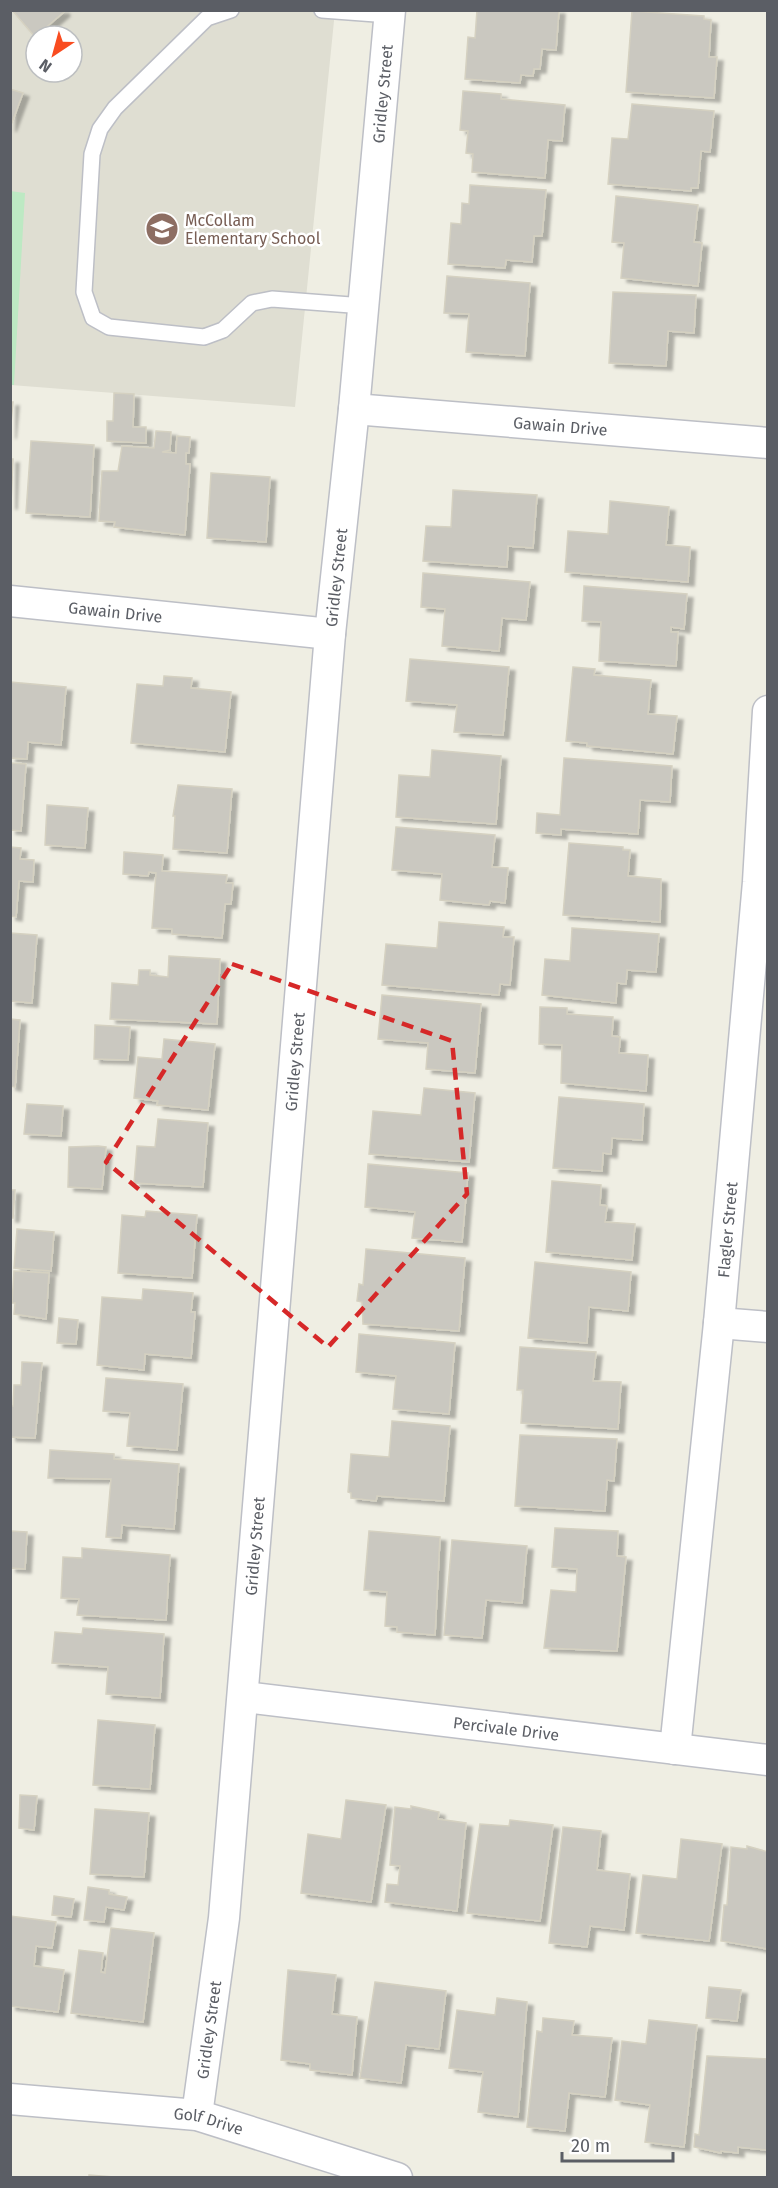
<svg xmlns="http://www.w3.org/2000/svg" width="778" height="2188" font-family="'Fira Sans',sans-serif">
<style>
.education{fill:#dfded2;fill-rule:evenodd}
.green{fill:#bde9c3}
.building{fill:#cac8c0;stroke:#d5d1c1;stroke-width:1.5;filter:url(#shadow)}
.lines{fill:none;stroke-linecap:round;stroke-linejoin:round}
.service-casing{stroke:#bdbfc6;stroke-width:18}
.minor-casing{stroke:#bdbfc6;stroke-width:33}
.service{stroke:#fff;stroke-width:15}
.minor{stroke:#fff;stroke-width:30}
.marked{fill:none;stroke:#d62828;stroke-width:4.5;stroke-dasharray:12 8;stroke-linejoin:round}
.labels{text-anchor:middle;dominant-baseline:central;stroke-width:5;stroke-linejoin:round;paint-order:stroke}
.street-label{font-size:16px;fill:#5b5e65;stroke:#fff}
.education-label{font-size:16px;fill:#785e54;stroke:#fff;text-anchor:start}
</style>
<defs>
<filter id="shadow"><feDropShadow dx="6" dy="4" stdDeviation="1.5" flood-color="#0004"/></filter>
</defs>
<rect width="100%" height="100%" fill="#efeee3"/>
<!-- education -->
<path class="education" d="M10,11H335L295,407L11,385ZM36,36H72V72H36Z"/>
<!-- green -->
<polygon class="green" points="10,191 25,193 14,385 10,385"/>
<!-- building -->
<g class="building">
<polygon points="12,10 63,10 64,12 35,37"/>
<polygon points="477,10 559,10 556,50 542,49 540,69 534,69 533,76 521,75 520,83 465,79 468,37 475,38"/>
<polygon points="632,11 704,16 704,19 711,20 709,57 717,57 714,98 626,92"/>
<polygon points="10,89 23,93 10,128"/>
<polygon points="463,91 501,94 501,99 565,105 562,141 548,140 545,178 472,172 473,154 466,153 468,131 460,130"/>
<polygon points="632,104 714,111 710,152 701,151 698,188 691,188 691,191 608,184 612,138 628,139"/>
<polygon points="470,185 546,190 542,236 534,236 532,262 506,260 505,268 448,264 451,223 461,224 462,203 469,204"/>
<polygon points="616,196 698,205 694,242 702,243 698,286 621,278 624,243 612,242"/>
<polygon points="447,276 530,283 525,356 466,352 469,314 444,313"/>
<polygon points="613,292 696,295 694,333 668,331 666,366 609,363"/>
<polygon points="114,393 134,394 133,427 146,427 146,443 107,441 107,421 113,421"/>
<polygon points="10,402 13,402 10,435"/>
<polygon points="156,431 171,432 170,450 162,452 176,453 177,436 190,437 189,453 186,453 186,464 190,464 185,535 114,527 115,522 99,521 102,471 118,471 122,446 154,448"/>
<polygon points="31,441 94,445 90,517 26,513"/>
<polygon points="10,459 13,459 11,505 10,505"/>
<polygon points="211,473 270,477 266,542 207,538"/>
<polygon points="453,490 537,495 533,548 508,546 507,567 423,561 426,526 451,527"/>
<polygon points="610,501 669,507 666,545 690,547 688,582 565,572 568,531 608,534"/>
<polygon points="423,573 530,582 526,620 502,618 499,651 442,646 445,609 421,607"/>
<polygon points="584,586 687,594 684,629 671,627 671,632 678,632 676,666 599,661 601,622 582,621"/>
<polygon points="410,659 509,667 503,735 454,732 457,705 406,701"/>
<polygon points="573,667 595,669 594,675 651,680 648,714 677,716 673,754 587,746 587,743 566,741"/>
<polygon points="164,676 192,678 191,688 231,692 225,752 131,743 137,684 163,686"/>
<polygon points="10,682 66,687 61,745 28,742 27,759 10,758"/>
<polygon points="432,750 501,756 496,824 396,817 399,775 430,777"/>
<polygon points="564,758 672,766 670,802 640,800 638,834 561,829 561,835 536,833 537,813 560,815"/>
<polygon points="10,763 26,764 21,831 10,830"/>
<polygon points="178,785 232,789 227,853 173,849 175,816 173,816"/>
<polygon points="47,805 88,808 85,848 45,845"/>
<polygon points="396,827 495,835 492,867 508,868 505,903 490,901 489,905 440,900 442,874 392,870"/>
<polygon points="569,843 623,847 623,850 630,850 628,876 661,879 660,922 563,915"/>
<polygon points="10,847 21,848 20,859 34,860 33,882 19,881 16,917 10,916"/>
<polygon points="124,852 163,855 162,871 227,875 226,883 233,883 231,904 225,904 222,938 172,934 172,929 152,928 156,873 149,872 148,876 123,874"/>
<polygon points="439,922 504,927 503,937 514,937 510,985 500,984 499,995 382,985 386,944 437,948"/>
<polygon points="572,928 659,934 656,972 627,970 626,984 617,983 616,1003 542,995 545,959 570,961"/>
<polygon points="10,933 37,935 32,1003 10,1001"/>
<polygon points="169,956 220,959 217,1024 110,1019 112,983 138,985 139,970 150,970 150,975 168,977"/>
<polygon points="382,995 481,1004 475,1073 426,1069 428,1043 378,1039"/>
<polygon points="540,1007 567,1008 567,1014 613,1017 612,1036 620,1037 619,1053 648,1055 646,1091 561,1083 562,1045 539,1044"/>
<polygon points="10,1019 20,1020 15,1087 10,1086"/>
<polygon points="95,1025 130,1027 128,1060 94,1059"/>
<polygon points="164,1039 215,1044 208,1110 157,1105 158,1101 134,1098 138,1057 162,1059"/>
<polygon points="424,1088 475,1093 469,1162 369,1154 373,1111 421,1115"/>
<polygon points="559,1097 644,1104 642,1140 612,1138 611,1154 603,1153 602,1171 553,1168"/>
<polygon points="27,1104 63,1106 61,1136 24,1134"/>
<polygon points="158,1119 208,1123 203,1187 134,1183 137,1146 155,1147"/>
<polygon points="98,1146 106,1147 102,1189 68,1187 69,1147"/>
<polygon points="368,1164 468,1173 462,1242 412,1238 415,1212 365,1207"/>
<polygon points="552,1181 601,1185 600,1205 607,1206 605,1222 635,1224 632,1260 546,1252"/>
<polygon points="10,1190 15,1190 13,1218 10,1218"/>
<polygon points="146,1211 197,1215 192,1278 118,1273 122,1215 145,1217"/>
<polygon points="17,1229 54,1232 51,1271 14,1268"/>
<polygon points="366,1249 465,1258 459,1331 363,1324 362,1302 357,1301 359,1284 363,1285"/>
<polygon points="535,1262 631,1272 628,1311 589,1307 587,1343 528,1338"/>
<polygon points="14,1271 49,1273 46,1319 14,1314 15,1303 12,1303"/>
<polygon points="143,1289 193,1293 191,1312 195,1312 191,1358 145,1354 144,1370 97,1365 102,1297 142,1300"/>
<polygon points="59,1318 78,1320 76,1344 57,1343"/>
<polygon points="359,1334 455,1343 449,1414 393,1409 396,1376 356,1372"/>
<polygon points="520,1347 596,1352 593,1381 621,1382 618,1429 521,1423 523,1390 517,1390"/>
<polygon points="22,1362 42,1363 35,1438 10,1437 10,1406 13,1406 14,1385 21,1385"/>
<polygon points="106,1378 183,1384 177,1450 127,1446 130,1413 103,1411"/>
<polygon points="392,1421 450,1426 444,1501 377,1496 376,1501 351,1498 351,1493 348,1492 351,1454 389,1457"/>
<polygon points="520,1435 617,1439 614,1481 607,1480 605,1511 515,1506"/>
<polygon points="50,1450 114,1454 114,1459 179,1464 174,1529 122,1525 121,1538 106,1537 111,1479 48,1478"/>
<polygon points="555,1528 618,1531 617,1556 626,1557 617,1651 544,1648 551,1590 576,1592 577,1569 552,1567"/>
<polygon points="10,1531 27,1532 25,1569 10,1568"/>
<polygon points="369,1531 440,1537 435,1635 397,1632 397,1627 385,1626 387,1592 364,1590"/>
<polygon points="452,1540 527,1546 522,1603 486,1600 482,1638 444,1635"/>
<polygon points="82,1548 170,1555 166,1620 77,1615 79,1599 61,1598 63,1557 82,1558"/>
<polygon points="83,1628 164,1634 160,1698 106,1694 108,1667 52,1663 55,1632 82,1634"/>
<polygon points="98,1720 155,1725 150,1789 93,1785"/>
<polygon points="20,1795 37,1796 34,1830 19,1828"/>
<polygon points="346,1800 386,1805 371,1902 301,1893 308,1834 341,1839"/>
<polygon points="411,1806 439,1812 438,1819 466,1823 457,1911 385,1902 387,1884 398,1885 400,1866 390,1865 395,1807 411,1809"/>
<polygon points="95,1809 149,1813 144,1877 90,1874"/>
<polygon points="510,1820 553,1825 540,1921 467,1913 480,1824 509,1826"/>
<polygon points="563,1827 601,1831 597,1870 630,1874 624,1930 590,1926 587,1947 549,1943"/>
<polygon points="681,1839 722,1844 709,1941 636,1933 643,1875 677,1879"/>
<polygon points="747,1846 768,1852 768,1949 721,1941 724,1905 727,1905 731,1847 747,1849"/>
<polygon points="88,1887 109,1890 109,1894 127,1897 124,1910 106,1907 104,1922 84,1920"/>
<polygon points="54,1896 74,1899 71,1917 52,1915"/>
<polygon points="10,1916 56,1922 52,1948 36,1946 34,1966 64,1970 58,2012 10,2006"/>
<polygon points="111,1928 154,1933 143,2022 71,2013 79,1950 103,1953 101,1972 105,1973"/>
<polygon points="288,1970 336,1975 332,2014 357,2017 352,2075 310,2070 310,2064 281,2060"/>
<polygon points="375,1982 446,1991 439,2049 406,2045 401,2083 360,2078"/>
<polygon points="709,1987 741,1990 737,2021 706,2018"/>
<polygon points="497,1998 527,2002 518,2117 478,2112 483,2072 449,2068 457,2010 495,2015"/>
<polygon points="543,2018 574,2021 572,2035 612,2038 605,2097 569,2093 565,2131 527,2127 537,2031 542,2032"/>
<polygon points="649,2020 697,2025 684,2147 645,2142 650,2105 615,2100 622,2041 646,2044"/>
<polygon points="707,2056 768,2059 767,2150 738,2147 738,2153 721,2151 721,2153 694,2147 695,2134 699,2135"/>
<polygon points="89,2175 127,2178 89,2178"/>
</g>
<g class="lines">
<defs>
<g id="service">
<polyline points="231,10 207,18 115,108 100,129 92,154 84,292 93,318 109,327 204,337 223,330 252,303 272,299 364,306"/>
<polyline points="322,10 389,15"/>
</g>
<g id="minor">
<path id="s1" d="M354,409L768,443"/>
<path id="s2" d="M10,601L330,634"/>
<polyline points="719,1323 768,1327"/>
<path id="s3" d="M244,1697L768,1760"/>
<path id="s4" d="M675,1749L719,1323L758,882L768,711"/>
<path id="s5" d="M10,2099L197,2115L397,2178"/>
<path id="s6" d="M197,2115L224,1918L330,634L354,409L390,10"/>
</g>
</defs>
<!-- service casing -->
<use href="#service" class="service-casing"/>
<!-- minor casing -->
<use href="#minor" class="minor-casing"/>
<!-- service -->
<use href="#service" class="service"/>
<!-- minor -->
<use href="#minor" class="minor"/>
</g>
<!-- marked area -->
<path class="marked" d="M232,964L452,1041L467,1194L328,1347L106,1162Z"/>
<!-- icons -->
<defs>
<symbol id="school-disc" viewBox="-11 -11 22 22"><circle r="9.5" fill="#8d6e63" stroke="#fff"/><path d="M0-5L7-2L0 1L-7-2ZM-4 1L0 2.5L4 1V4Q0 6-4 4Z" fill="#fff"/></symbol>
</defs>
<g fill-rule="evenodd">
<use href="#school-disc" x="143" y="210" width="38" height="38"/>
</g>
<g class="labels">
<!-- street labels -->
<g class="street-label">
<text stroke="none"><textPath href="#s6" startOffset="2030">Gridley Street</textPath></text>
<text stroke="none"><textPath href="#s1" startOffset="207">Gawain Drive</textPath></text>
<text stroke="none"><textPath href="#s6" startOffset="1544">Gridley Street</textPath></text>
<text stroke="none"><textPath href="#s2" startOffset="106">Gawain Drive</textPath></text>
<text stroke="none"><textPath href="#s6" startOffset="1058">Gridley Street</textPath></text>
<text stroke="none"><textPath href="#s4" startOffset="522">Flagler Street</textPath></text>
<text stroke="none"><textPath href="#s6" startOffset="572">Gridley Street</textPath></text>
<text stroke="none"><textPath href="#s3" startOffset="264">Percivale Drive</textPath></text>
<text stroke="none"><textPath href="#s6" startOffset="86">Gridley Street</textPath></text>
<text stroke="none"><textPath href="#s5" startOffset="200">Golf Drive</textPath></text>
</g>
<!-- education labels -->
<g class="education-label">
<text x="185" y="220">McCollam<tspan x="185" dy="18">Elementary School</tspan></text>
</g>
</g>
<!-- border -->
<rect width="778" height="2188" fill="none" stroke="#5b5e65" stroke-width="24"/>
<!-- north arrow -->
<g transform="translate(54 54) rotate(216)"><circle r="28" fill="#ffffff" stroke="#bdbfc1" stroke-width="1.5"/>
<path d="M0-4.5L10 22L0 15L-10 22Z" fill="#f94c20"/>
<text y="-9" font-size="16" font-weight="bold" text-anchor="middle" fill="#5b5e65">N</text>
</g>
<!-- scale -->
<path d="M562 2152v9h111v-9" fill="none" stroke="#5b5e65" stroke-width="3"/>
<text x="571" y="2152" font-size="18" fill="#5b5e65" stroke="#ffffff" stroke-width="4.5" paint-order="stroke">20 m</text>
</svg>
